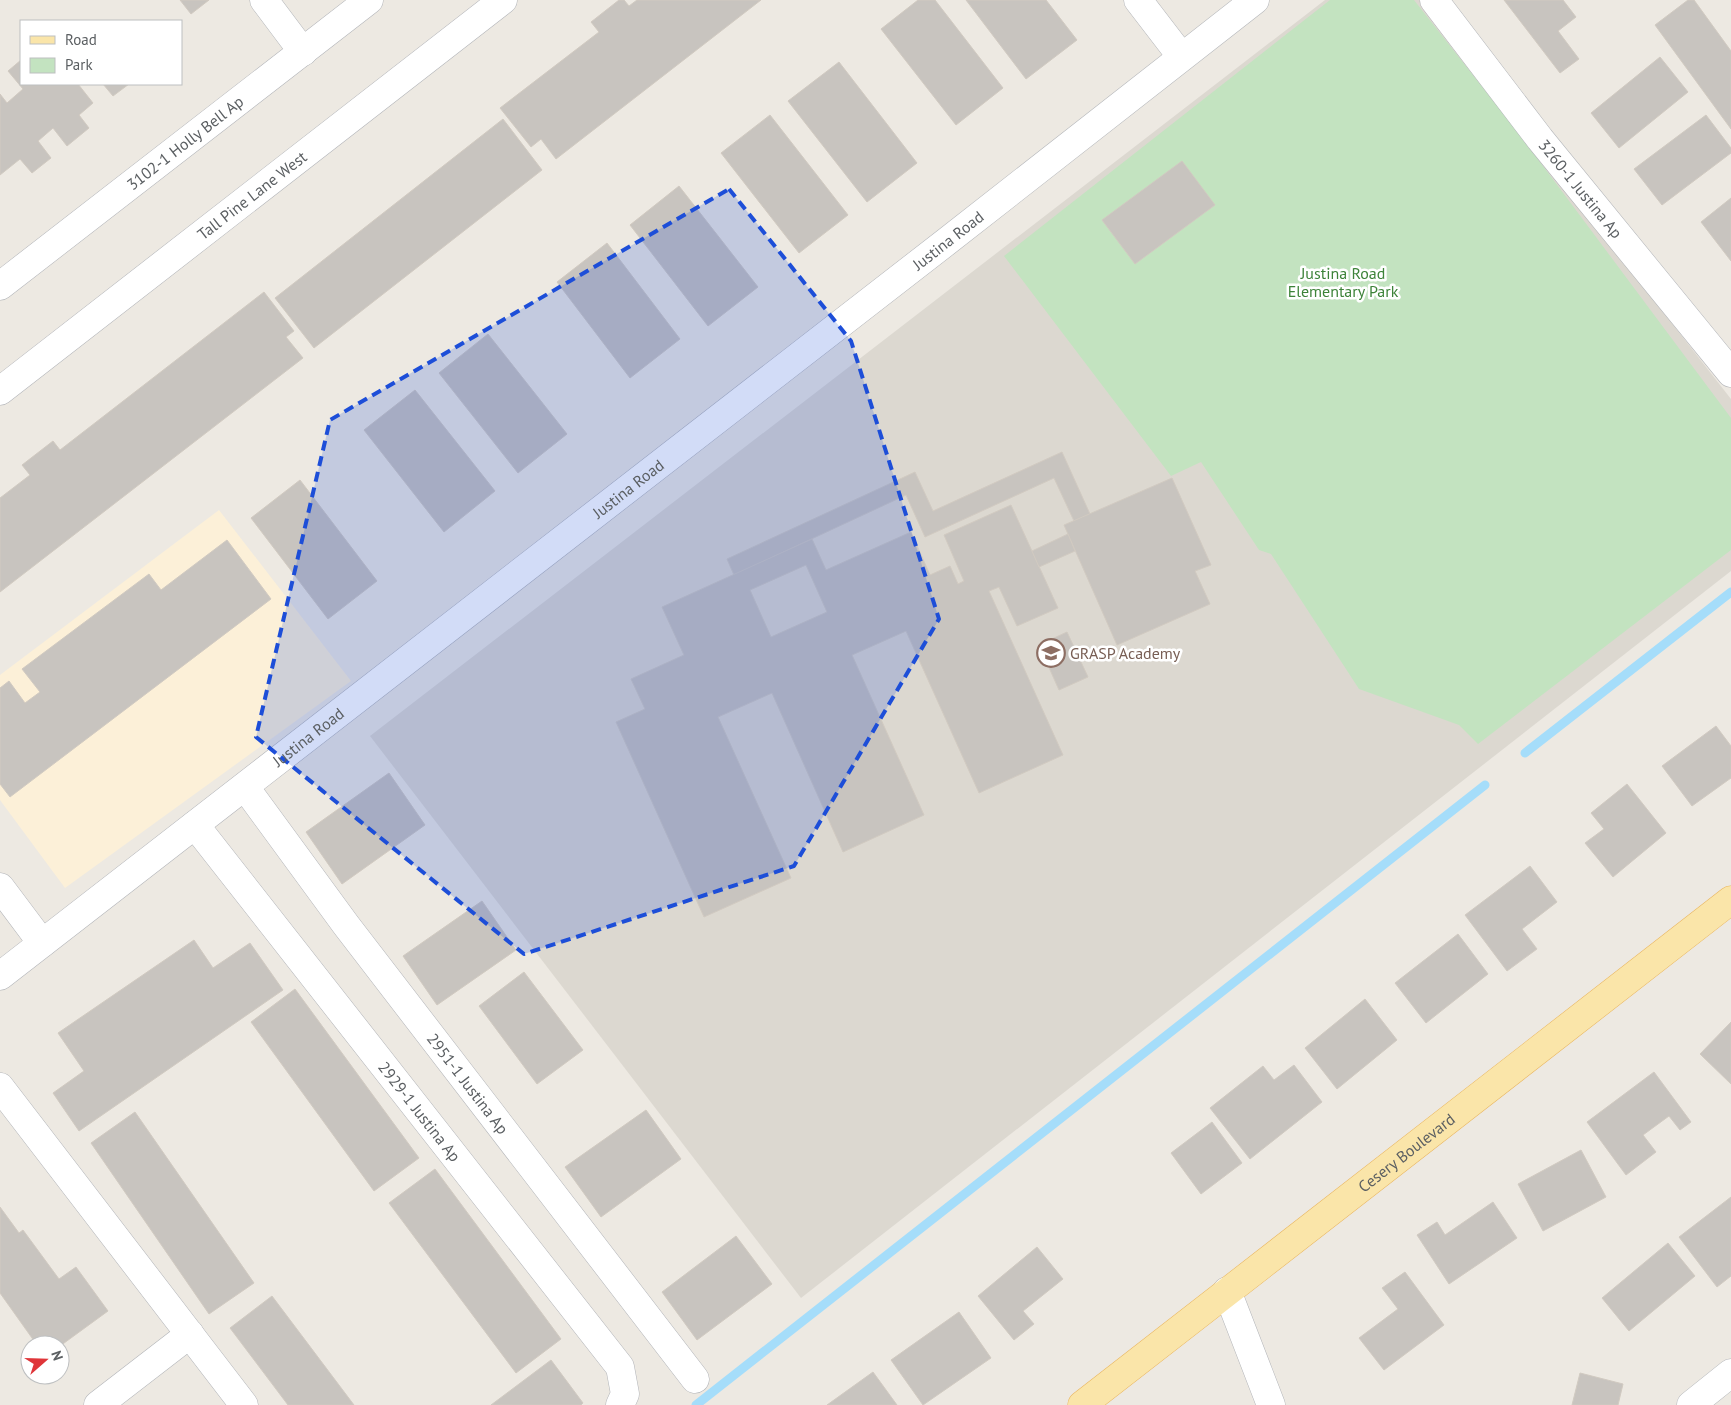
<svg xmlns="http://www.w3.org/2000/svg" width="1731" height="1405" font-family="'PT Sans',sans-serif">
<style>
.commercial{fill:#fcf0d8}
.education{fill:#dcd8d0}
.green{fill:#c3e3c0}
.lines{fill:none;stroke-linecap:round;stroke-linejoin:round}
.stream{stroke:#a5ddfa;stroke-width:9}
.building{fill:#c8c4bf;stroke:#d1cac1;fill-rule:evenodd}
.minor-casing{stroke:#b3b5b9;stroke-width:29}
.major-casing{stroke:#e9b55e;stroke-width:29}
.minor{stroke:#fff;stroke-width:28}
.major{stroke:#fae5a9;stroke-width:28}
.marked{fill:#1d4ed8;fill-opacity:0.2;stroke:#1d4ed8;stroke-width:4;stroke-dasharray:10 6;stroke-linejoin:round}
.labels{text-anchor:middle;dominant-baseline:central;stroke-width:5;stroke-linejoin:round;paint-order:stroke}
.street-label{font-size:16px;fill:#5b5f62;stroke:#fff}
.park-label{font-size:16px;fill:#3d8339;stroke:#fff}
.education-label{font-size:16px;fill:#785e54;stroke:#fff;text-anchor:start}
</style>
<rect width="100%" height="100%" fill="#ede9e2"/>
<!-- commercial -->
<polygon class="commercial" points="219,510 351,681 65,888 0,800 0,675"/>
<!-- education -->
<polygon class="education" points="1325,0 1419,0 1731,399 1731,571 801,1298 370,736"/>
<!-- green -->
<polygon class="green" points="1330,0 1414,0 1517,131 1731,418 1731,550 1478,744 1459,725 1359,689 1271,554 1259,550 1201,462 1171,476 1004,256"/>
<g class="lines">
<!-- stream -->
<g class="stream">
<polyline points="1525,753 1731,592"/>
<polyline points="696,1405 1485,785"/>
</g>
</g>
<!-- building -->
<g class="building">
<polygon points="180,0 209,0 191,14"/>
<polygon points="619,0 624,0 629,6 637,0 761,0 556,159 541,139 531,147 500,108 599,32 591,22"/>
<polygon points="918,0 935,0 1003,88 956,125 881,29"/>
<polygon points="966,0 1046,0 1077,40 1026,79"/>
<polygon points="1504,0 1563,0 1576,17 1558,31 1579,59 1560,73"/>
<polygon points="1688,0 1694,0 1731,51 1731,129 1655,25"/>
<polygon points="1660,57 1688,92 1619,148 1591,113"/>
<polygon points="21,60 21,84 78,84 93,103 79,115 89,128 67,146 53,128 38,141 51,158 32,173 20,159 0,175 0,94 7,103 23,89 8,71"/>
<polygon points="839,62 917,163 867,202 788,101"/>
<polygon points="103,84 129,84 113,96"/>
<polygon points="770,115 848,215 799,253 721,153"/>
<polygon points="1706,115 1731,148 1731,153 1662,205 1634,169"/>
<polygon points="503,119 542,170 314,348 275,298"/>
<polygon points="1182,161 1215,205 1135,264 1102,220"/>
<polygon points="679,186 758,287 708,326 630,225"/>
<polygon points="1731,198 1731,261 1701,222"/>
<polygon points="607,243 680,339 630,378 557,282"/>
<polygon points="264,292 294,331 286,337 303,358 0,592 0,498 30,475 22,465 53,441 60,450"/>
<polygon points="488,334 567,434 518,473 439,373"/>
<polygon points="415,390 495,491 444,532 364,430"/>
<polygon points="1062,452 1090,514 1074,521 1054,478 925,537 906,495 734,575 727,559 915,472 933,511"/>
<polygon points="1172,478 1211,565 1195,571 1210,604 1117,645 1064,525"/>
<polygon points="300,480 377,581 328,619 251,518"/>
<path d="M1011,505L1058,608L1017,626L999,587L989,591L1063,755L979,793L906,631L852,655L924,815L843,852L772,693L718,717L791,878L704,917L616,722L645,709L631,679L684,655L662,607L812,539L826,570L911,532L930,575L950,566L958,584L964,581L944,535ZM806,565L827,612L771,637L750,590Z"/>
<polygon points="1068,534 1075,551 1039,567 1032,551"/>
<polygon points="227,540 271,599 10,797 0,784 0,688 9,681 25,703 40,692 22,669 149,574 161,590"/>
<polygon points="1067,632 1088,677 1059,690 1039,645"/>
<polygon points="1716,726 1731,746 1731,778 1692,806 1662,766"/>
<polygon points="389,773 425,825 342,884 306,832"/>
<polygon points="1627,784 1666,833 1613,877 1585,843 1604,829 1591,813"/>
<polygon points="1530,866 1557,902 1522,929 1537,949 1507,971 1465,915"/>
<polygon points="482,901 516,950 437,1005 403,956"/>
<polygon points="1458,934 1488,974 1426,1023 1395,983"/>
<polygon points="194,940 213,968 250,943 283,990 79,1131 53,1093 84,1071 58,1033"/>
<polygon points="524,972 583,1050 537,1084 479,1006"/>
<polygon points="295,989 419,1158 374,1191 251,1022"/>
<polygon points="1365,999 1397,1040 1337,1089 1305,1048"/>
<polygon points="1731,1022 1731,1084 1700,1054"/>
<polygon points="1294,1065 1322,1102 1250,1159 1210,1108 1263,1066 1274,1080"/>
<polygon points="1654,1072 1691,1122 1680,1130 1669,1116 1643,1135 1656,1152 1626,1175 1587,1122"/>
<polygon points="646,1110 681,1159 601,1217 565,1167"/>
<polygon points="135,1112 254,1283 209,1314 91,1143"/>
<polygon points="1212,1122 1242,1163 1201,1194 1171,1153"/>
<polygon points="1581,1150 1606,1197 1543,1231 1518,1184"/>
<polygon points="435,1169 561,1339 516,1373 389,1203"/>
<polygon points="1731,1197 1731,1276 1717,1287 1679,1237"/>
<polygon points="1493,1202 1517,1238 1449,1284 1417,1235 1437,1222 1445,1235"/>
<polygon points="0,1207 19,1233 23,1230 59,1279 76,1267 108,1311 60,1346 37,1345 0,1293"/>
<polygon points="736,1236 772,1284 697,1340 662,1292"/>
<polygon points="1668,1243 1695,1276 1629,1331 1602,1298"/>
<polygon points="1037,1247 1063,1279 1023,1311 1034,1324 1014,1340 978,1296"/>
<polygon points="1405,1272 1444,1325 1384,1370 1359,1338 1398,1309 1382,1288"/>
<polygon points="272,1296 354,1405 288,1405 230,1328"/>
<polygon points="959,1312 991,1358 923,1405 891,1360"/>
<polygon points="551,1360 583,1403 581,1405 491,1405"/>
<polygon points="873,1372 897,1405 827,1405"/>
<polygon points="1580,1373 1623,1384 1618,1405 1572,1405"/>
</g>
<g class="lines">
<defs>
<g id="minor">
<polyline points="264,0 303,52"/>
<polyline points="1138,0 1181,56"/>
<path id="s1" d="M1434,0L1540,139L1731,373"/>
<path id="s2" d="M0,286L369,0"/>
<path id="s3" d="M0,391L503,0"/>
<path id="s4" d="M245,787L346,925L695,1379"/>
<path id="s5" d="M195,825L620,1367L625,1394L620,1405"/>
<polyline points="0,887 42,943"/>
<path id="s6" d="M0,976L946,242L1255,0"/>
<polyline points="0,1087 244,1405"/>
<polyline points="1227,1291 1271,1405"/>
<polyline points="98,1405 190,1334"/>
<polyline points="1691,1405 1731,1373"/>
</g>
<g id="major">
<path id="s7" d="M1082,1405L1731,900"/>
</g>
</defs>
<!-- minor casing -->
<use href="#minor" class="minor-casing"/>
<!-- major casing -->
<use href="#major" class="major-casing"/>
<!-- minor -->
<use href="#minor" class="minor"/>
<!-- major -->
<use href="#major" class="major"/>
</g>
<!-- marked area -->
<path class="marked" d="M729,189L851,341L939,619L794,866L524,954L256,737L330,420Z"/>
<!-- icons -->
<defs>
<symbol id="school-ring" viewBox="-11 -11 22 22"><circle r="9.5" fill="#fff" stroke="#8d6e63" stroke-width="1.5"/><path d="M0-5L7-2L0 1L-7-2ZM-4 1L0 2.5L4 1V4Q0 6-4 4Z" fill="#8d6e63"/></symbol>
</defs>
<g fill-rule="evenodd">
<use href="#school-ring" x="1035" y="637" width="32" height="32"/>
</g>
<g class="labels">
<!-- street labels -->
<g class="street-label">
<text stroke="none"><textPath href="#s2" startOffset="234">3102-1 Holly Bell Ap</textPath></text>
<text stroke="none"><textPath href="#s1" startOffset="239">3260-1 Justina Ap</textPath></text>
<text stroke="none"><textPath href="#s3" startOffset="319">Tall Pine Lane West</textPath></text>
<text stroke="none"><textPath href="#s6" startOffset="1200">Justina Road</textPath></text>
<text stroke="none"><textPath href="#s6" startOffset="795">Justina Road</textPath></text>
<text stroke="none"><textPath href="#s6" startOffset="390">Justina Road</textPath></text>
<text stroke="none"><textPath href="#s4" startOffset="371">2951-1 Justina Ap</textPath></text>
<text stroke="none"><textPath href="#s5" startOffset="364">2929-1 Justina Ap</textPath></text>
<text stroke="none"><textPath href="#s7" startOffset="411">Cesery Boulevard</textPath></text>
</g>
<!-- park labels -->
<g class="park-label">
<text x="1343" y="273">Justina Road<tspan x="1343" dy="18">Elementary Park</tspan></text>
</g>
<!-- education labels -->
<g class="education-label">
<text x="1070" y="653">GRASP Academy</text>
</g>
</g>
<!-- legend -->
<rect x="20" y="20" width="162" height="65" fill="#ffffff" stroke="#bdbfc0"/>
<rect x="30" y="36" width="25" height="8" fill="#fae5a9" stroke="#bdbfc0"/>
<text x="65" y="45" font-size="15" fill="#5b5f62">Road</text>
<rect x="30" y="58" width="25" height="15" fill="#c3e3c0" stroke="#bdbfc0"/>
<text x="65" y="70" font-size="15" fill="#5b5f62">Park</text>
<!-- north arrow -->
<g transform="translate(45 1360) rotate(70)"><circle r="24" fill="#ffffff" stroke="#bdbfc0"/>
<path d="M0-4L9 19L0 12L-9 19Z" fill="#df3539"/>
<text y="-8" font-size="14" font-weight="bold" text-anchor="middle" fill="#5b5f62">N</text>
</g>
</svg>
